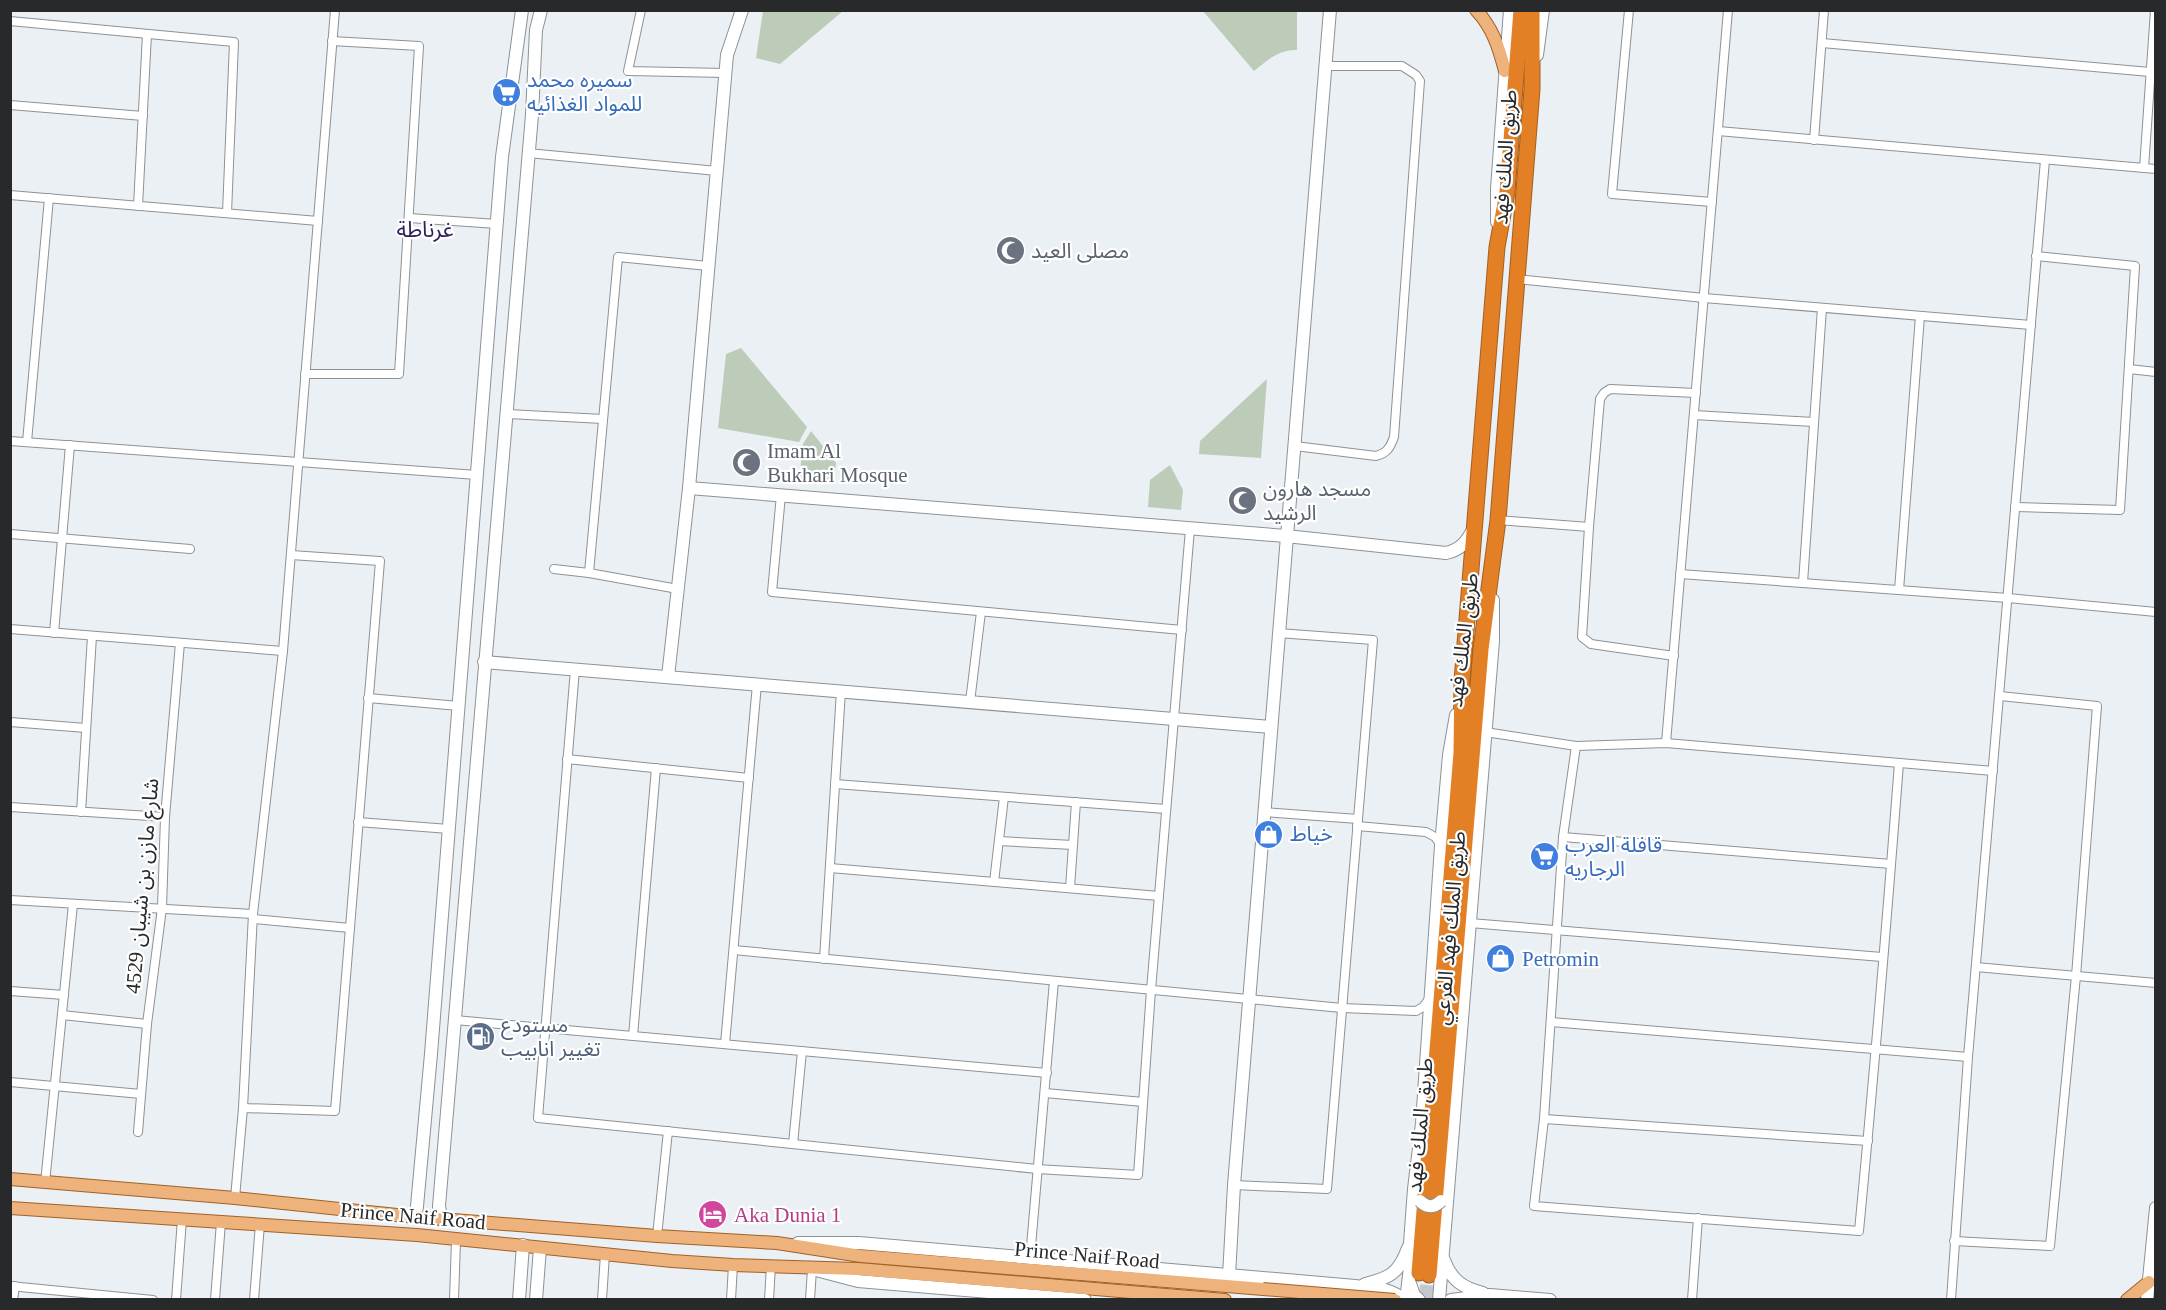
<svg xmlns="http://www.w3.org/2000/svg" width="2166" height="1310" font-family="'Times New Roman','Noto Sans Arabic',serif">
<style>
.green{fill:#bcccb8}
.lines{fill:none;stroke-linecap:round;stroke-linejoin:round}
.highway-tunnel{stroke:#c4c8cd;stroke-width:15;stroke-dasharray:15 8;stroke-linecap:butt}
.street-casing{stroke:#8d9296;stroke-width:10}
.secondary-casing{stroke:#8d9296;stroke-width:14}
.primary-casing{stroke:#a16126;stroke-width:14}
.highway-casing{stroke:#a16126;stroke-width:17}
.street{stroke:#fff;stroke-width:8}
.secondary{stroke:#fff;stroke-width:12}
.primary{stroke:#eeb27c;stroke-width:12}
.highway{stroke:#e37f24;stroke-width:15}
.secondary-bridge-casing{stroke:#8d9296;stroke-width:14;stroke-linecap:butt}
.primary-bridge-casing{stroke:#a16126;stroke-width:14;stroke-linecap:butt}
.secondary-bridge{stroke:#fff;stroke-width:12}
.primary-bridge{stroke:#eeb27c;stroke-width:12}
.labels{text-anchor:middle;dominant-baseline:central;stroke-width:4.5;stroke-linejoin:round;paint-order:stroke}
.shop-label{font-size:21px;fill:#366cbe;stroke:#fff;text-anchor:start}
.street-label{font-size:21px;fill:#27292b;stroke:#fff}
.worship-label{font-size:21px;fill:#5b616d;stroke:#fff;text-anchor:start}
.service-label{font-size:21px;fill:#4e5e75;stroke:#fff;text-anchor:start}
.hotel-label{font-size:21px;fill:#b23c85;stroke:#fff;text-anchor:start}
.neighbourhood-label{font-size:22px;fill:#31205b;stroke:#fff}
</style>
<rect width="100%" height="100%" fill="#ebf0f5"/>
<!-- green -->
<g class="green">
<polygon points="763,11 763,10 843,11 780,64 756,58"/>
<path d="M1203,11H1297V50C1279,49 1268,60 1254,71Z"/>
<polygon points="741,348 807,427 799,442 718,428 726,354"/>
<polygon points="1267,379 1261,458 1199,454 1200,441"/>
<polygon points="811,431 836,463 833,484 799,482 803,444"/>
<polygon points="1170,465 1183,490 1181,510 1148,507 1150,480"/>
</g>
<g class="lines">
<!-- highway-tunnel -->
<polyline class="highway-tunnel" points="1426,1300 1429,1275"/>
<defs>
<g id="street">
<polyline points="641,10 628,71 726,73"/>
<polyline points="1629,10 1612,194 1712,202"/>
<polyline points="10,21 234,42 227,213"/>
<polyline points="1822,43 2150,72"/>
<polyline points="10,105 143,116"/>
<polyline points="1718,131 2156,169"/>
<polyline points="1814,140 1824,10"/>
<polyline points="528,153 717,171"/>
<polyline points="2144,168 2155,10"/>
<polyline points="10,195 318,221"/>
<polyline points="138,206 147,34"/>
<polyline points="409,218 497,224"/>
<polyline points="1517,279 1704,298 2031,325"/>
<polyline points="2129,369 2156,372"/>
<polyline points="305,374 399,374 419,46 332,41"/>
<polyline points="506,414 603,419"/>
<polyline points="1694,415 1814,422"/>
<polyline points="10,441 477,475"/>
<polyline points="27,442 49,198"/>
<path d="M1295,446L1376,456C1387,453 1390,448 1394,437L1420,81L1416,75L1402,66H1326"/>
<polyline points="781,495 772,592 1182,630"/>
<polyline points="2015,507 2120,510 2135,266 2036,256"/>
<polyline points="1498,520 1589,527"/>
<polyline points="10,534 190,549"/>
<polyline points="554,569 589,573"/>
<polyline points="1680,574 2008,598 2156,612"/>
<polyline points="1803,583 1822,308"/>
<polyline points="678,589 589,573 618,257 708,266"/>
<polyline points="1899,590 1920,316"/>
<polyline points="10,629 283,651"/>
<polyline points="54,633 70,445"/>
<polyline points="1674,656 1591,644 1582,637 1589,527 1600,399 1604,393 1610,389 1696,393"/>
<polyline points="575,669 538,1118 1037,1169 1138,1175 1151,990 1190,529"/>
<polyline points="368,698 459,706"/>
<polyline points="970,702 981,612"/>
<polyline points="10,722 86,728"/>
<polyline points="1485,732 1576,746 1666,743 1993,771"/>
<polyline points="1666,743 1728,10"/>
<path d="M1576,746L1563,837L1544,1119L1534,1206L1859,1231C1874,1075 1887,919 1899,763"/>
<polyline points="567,759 749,778"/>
<polyline points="835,784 1166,809"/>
<polyline points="10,807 165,817"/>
<polyline points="81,812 92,636"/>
<polyline points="1264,812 1358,819"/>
<polyline points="358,822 449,829"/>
<polyline points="1357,826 1426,832 1435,837 1441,845"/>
<polyline points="1563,837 1891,864"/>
<polyline points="999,841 1073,845"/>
<polyline points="830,868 1159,896"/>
<polyline points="994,882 1004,797"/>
<polyline points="1070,888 1076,802"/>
<polyline points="10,900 253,914"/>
<polyline points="253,919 350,928"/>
<polyline points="1470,923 1882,957"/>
<polyline points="734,950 1342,1008 1416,1011 1423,1007 1429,999"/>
<polyline points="824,959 841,691"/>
<polyline points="1976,967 2156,983"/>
<polyline points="10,991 64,995"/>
<polyline points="62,1015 147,1024"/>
<polyline points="455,1020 1047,1073"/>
<polyline points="1551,1022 1968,1057"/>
<polyline points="633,1036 656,768"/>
<polyline points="725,1044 757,684"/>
<polyline points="10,1082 141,1094"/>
<polyline points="1045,1093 1143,1102"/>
<polyline points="243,1108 335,1111 380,561 291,555"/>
<polyline points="1544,1119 1868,1141"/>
<polyline points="138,1132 147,1024 162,908 165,817 180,643"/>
<polyline points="793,1144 802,1051"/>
<polyline points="45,1183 73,904"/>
<polyline points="1234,1185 1327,1189 1373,640 1278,633"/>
<polyline points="235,1198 243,1108 253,914 283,651 335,10"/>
<polyline points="657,1236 668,1131"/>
<polyline points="1954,1241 2050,1246 2076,976 2097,706 2000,696"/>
<polyline points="1030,1258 1054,981"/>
<polyline points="10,1286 153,1300"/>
<polyline points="13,1300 15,1286"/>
<polyline points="176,1300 182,1219"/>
<polyline points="215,1300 221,1222"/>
<polyline points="254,1300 260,1224"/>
<polyline points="454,1300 456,1240"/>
<polyline points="602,1300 605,1254"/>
<polyline points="731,1300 733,1265"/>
<polyline points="769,1300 771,1265"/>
<polyline points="810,1300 812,1269"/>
<polyline points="1692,1300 1698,1218"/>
<polyline points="1951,1300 1968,1057 2045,160"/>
</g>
<g id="secondary">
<polyline points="1537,55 1543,10"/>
<polyline points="1497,222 1497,189 1510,10"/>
<path d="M689,488L1286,536L1446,553C1461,550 1467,541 1474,528"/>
<polyline points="484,662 1271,727"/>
<polyline points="668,677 689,488 727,55 742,10"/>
<polyline points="416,1217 431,1054 502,157 522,10"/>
<polyline points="441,1218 439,1206 532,115 536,30 541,10"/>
<path d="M798,1243H859L1355,1286C1371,1288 1391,1287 1403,1300"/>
<path d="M1444,1260C1451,1280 1463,1288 1483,1293"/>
<polyline points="816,1270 858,1281 1085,1300"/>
<polyline points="1229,1276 1234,1185 1330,10"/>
<polyline points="1409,1281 1414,1295 1419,1300"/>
<path d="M1365,1284C1390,1278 1399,1273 1408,1248"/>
<polyline points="519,1300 523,1245"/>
<polyline points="536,1300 540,1248"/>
<polyline points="1406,1300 1411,1259 1410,1243 1414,1189 1422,1123 1441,846 1449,755 1456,715"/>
<polyline points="1439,1300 1493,641 1493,600"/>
<polyline points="1451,1300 1490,1295 1550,1300"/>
<polyline points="2147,1300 2156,1208"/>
</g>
<g id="primary">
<path d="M1476,10C1493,28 1499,48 1505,71"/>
<polyline points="10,1179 235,1198 416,1217 657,1236 777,1243 861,1256 1263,1289"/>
<polyline points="10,1208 417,1235 672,1261 733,1265 858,1269 1225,1300"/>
<polyline points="2127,1300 2149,1282"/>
</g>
<g id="highway">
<polyline points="1419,1273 1461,753 1462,681 1497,247 1507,192 1521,10"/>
<polyline points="1429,1275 1481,649 1498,520 1532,89 1532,10"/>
</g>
</defs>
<!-- street casing -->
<use href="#street" class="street-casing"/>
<!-- secondary casing -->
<use href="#secondary" class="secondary-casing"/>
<!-- primary casing -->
<use href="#primary" class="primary-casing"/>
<!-- highway casing -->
<use href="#highway" class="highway-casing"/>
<!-- street -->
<use href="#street" class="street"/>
<!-- secondary -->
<use href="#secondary" class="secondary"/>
<!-- primary -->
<use href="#primary" class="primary"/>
<!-- highway -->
<use href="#highway" class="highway"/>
<defs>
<path id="secondary-bridge" d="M1420,1201C1427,1208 1434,1208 1441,1201"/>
<polyline id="primary-bridge" points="1263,1289 1395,1300"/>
</defs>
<!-- secondary-bridge casing -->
<use href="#secondary-bridge" class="secondary-bridge-casing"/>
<!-- primary-bridge casing -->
<use href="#primary-bridge" class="primary-bridge-casing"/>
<!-- secondary-bridge -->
<use href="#secondary-bridge" class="secondary-bridge"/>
<!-- primary-bridge -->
<use href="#primary-bridge" class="primary-bridge"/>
</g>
<!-- icons -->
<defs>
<symbol id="supermarket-disc" viewBox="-11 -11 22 22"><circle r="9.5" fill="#3f7fe0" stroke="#fff"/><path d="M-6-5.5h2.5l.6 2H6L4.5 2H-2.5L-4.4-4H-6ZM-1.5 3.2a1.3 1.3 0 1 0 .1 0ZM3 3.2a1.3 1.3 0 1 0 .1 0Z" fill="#fff"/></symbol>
<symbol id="mosque-disc" viewBox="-11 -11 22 22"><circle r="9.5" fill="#6b7280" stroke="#fff"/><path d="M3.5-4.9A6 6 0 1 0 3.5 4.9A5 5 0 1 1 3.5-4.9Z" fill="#fff"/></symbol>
<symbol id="shop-disc" viewBox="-11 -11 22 22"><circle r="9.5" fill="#3f7fe0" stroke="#fff"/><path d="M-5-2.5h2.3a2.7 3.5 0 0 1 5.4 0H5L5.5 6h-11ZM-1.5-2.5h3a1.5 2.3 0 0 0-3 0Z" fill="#fff"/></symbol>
<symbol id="fuel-disc" viewBox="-11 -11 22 22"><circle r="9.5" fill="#5c6f8a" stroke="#fff"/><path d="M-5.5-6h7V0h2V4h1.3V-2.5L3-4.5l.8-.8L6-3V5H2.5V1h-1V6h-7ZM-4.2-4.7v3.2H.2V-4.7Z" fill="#fff"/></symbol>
<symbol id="hotel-disc" viewBox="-11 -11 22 22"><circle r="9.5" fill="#d1479c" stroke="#fff"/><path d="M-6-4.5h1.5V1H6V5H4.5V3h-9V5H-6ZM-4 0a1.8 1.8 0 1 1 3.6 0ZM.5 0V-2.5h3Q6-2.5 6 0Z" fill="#fff"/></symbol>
</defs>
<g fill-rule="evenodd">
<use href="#supermarket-disc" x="490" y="76" width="33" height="33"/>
<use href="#mosque-disc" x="994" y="234" width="33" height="33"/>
<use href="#mosque-disc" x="730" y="446" width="33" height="33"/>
<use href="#mosque-disc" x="1226" y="484" width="33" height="33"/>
<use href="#shop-disc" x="1252" y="818" width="33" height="33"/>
<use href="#supermarket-disc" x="1528" y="840" width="33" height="33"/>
<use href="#shop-disc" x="1484" y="942" width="33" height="33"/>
<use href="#fuel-disc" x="464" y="1020" width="33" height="33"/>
<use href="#hotel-disc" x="696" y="1198" width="33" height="33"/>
</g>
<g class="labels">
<!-- shop labels -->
<g class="shop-label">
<text x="527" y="80">سميره محمد<tspan x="527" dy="24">للمواد الغذائيه</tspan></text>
<text x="1290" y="834">خياط</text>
<text x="1565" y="845">قافلة العرب<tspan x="1565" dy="24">الرجاريه</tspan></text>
<text x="1522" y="959">Petromin</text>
</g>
<!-- street labels -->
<g class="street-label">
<text transform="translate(1505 157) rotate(-86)">طريق الملك فهد</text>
<text transform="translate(1463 640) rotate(-83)">طريق الملك فهد</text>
<text transform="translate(142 886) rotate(-85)">شارع مازن بن شيبان 4529</text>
<text transform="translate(1450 928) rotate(-85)">طريق الملك فهد الفرعي</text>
<text transform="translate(1420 1125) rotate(-85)">طريق الملك فهد</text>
<text transform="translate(413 1216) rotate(5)">Prince Naif Road</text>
<text transform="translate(1087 1255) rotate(5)">Prince Naif Road</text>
</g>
<!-- worship labels -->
<g class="worship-label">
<text x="1031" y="251">مصلى العيد</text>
<text x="767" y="451">Imam Al<tspan x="767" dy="24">Bukhari Mosque</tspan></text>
<text x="1263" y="489">مسجد هارون<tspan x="1263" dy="24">الرشيد</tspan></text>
</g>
<!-- service labels -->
<g class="service-label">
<text x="501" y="1025">مستودع<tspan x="501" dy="24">تغيير انابيب</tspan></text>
</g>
<!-- hotel labels -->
<g class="hotel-label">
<text x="734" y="1215">Aka Dunia 1</text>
</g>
<!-- neighbourhood labels -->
<g class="neighbourhood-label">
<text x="425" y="229">غرناطة</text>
</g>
</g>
<!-- border -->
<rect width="2166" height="1310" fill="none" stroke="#27292b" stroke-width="24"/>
</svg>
